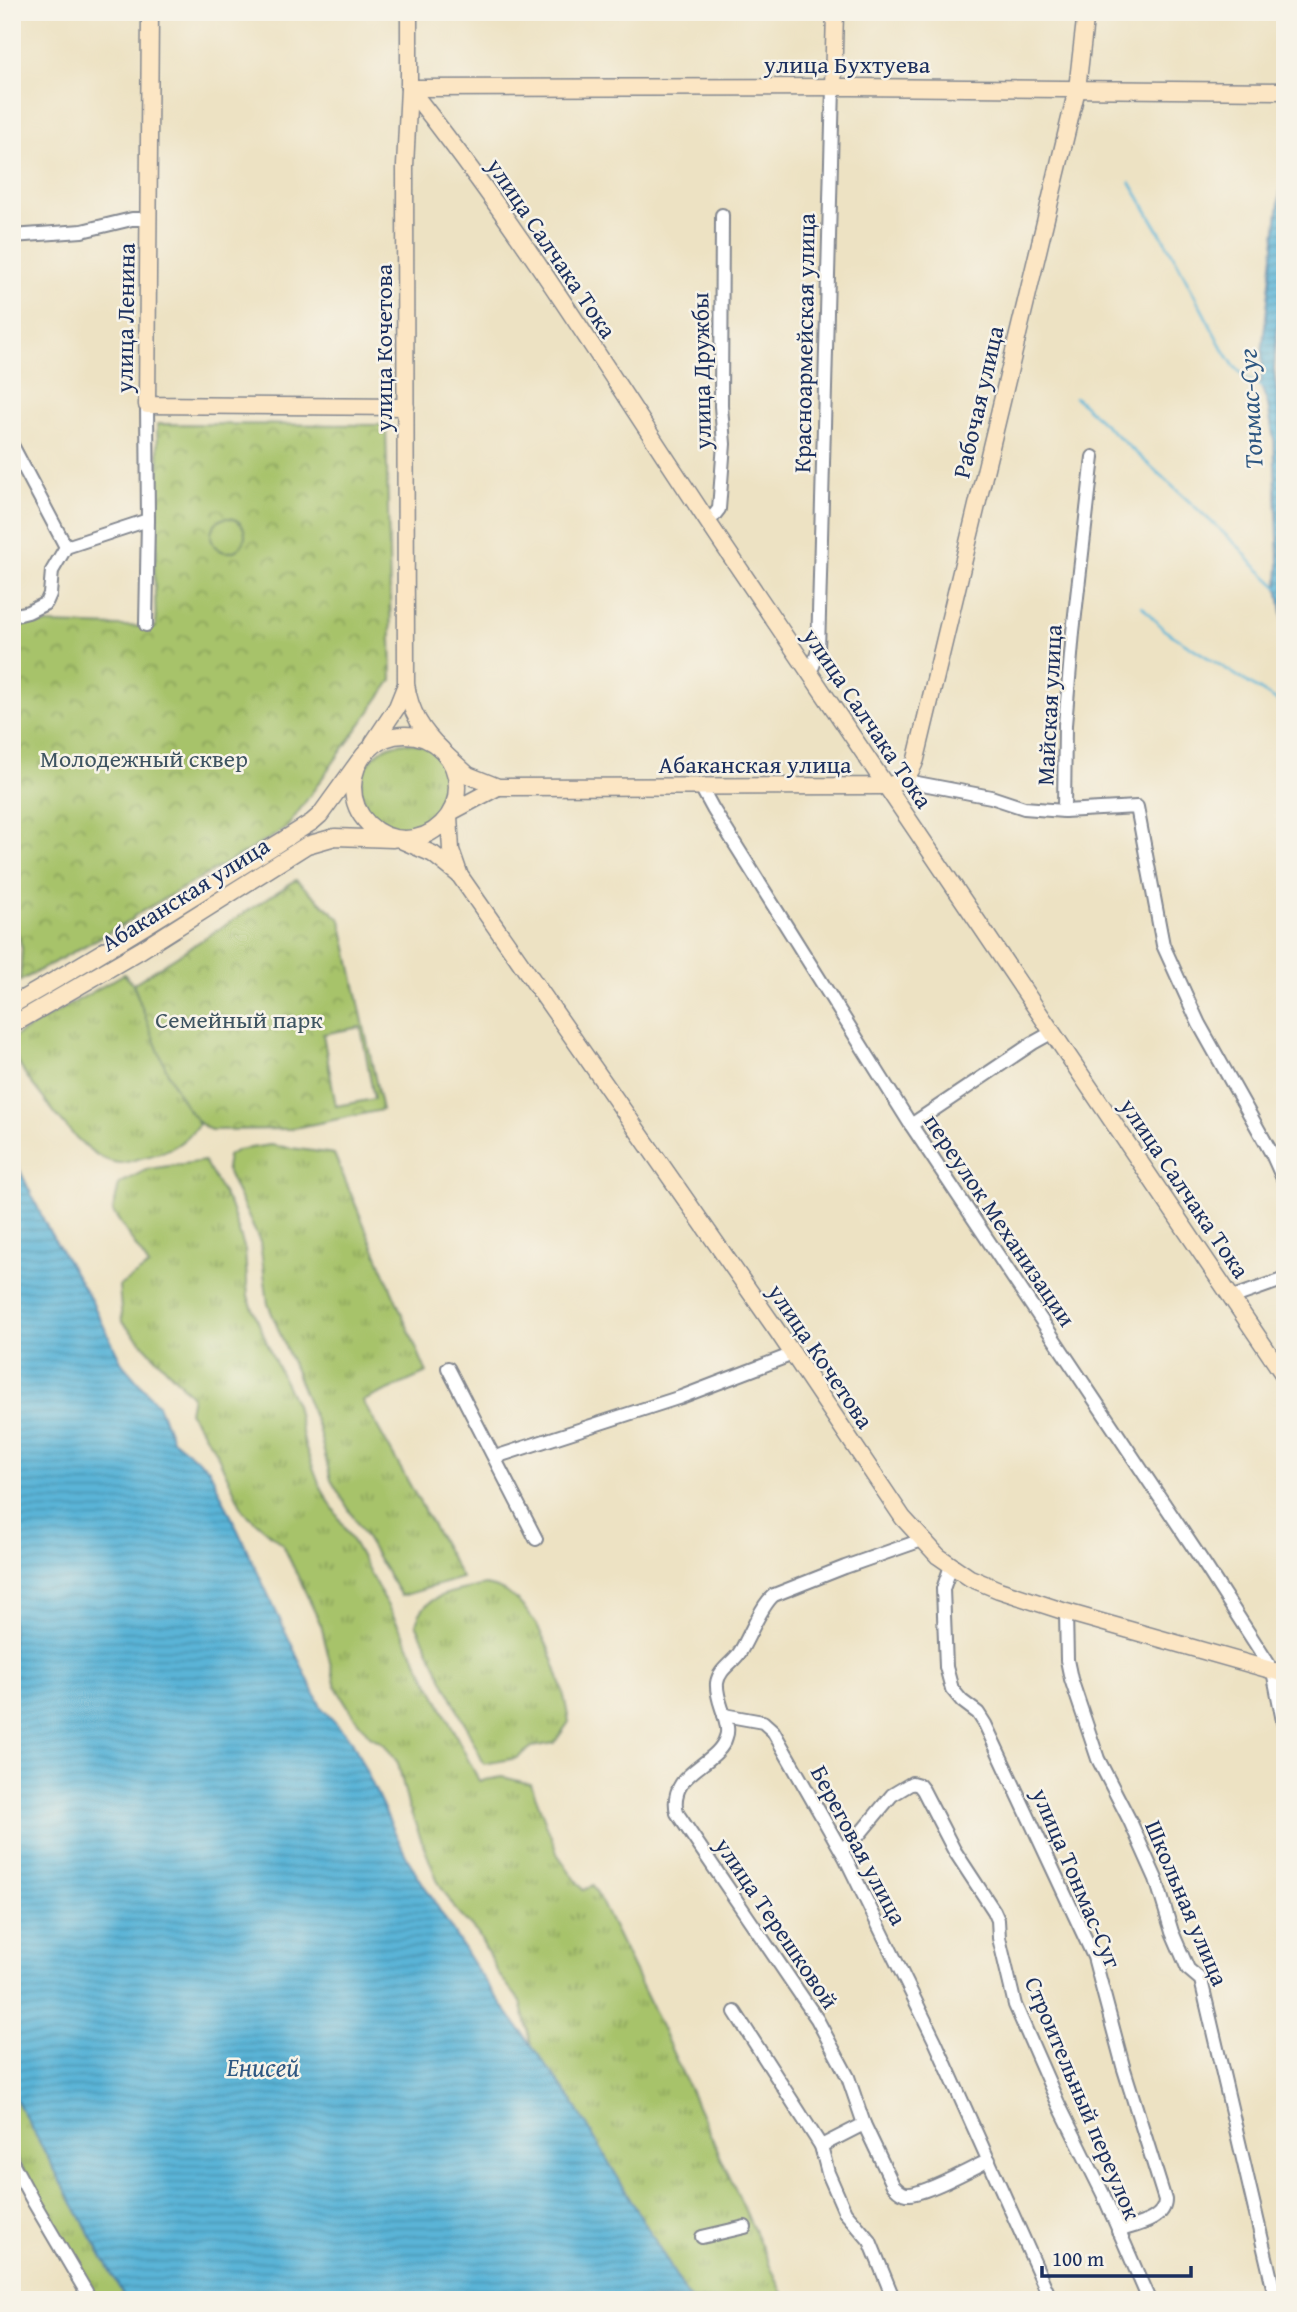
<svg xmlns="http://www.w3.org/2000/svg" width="1297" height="2312" font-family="'Gentium Book Plus',serif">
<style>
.grass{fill:url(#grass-tufts);stroke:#617964;stroke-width:2}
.park{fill:url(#park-crowns);stroke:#617964;stroke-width:2;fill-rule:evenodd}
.pitch{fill:#a7c36a;stroke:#617964;stroke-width:2}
.water{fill:url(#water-rules);stroke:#3a729a;stroke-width:2}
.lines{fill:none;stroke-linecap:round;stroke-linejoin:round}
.stream{stroke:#5ab4d7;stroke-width:2.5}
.street-casing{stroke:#848890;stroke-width:16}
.secondary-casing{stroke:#848890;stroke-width:19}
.street{stroke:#fff;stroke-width:12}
.secondary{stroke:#fce6c4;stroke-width:16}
.labels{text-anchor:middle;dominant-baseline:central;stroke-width:5;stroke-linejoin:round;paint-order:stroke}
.street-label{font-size:24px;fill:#1b2f5e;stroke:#f7f3e8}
.park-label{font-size:24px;fill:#3e5461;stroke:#f7f3e8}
.water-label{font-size:26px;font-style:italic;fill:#2e5782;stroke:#f7f3e8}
</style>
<defs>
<pattern id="grass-tufts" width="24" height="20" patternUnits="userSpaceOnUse" patternTransform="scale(1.75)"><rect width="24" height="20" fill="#a7c36a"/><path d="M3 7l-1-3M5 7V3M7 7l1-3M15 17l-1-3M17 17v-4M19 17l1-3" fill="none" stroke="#879f5a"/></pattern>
<pattern id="park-crowns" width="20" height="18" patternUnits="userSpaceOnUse" patternTransform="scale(1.75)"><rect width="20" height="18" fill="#a7c36a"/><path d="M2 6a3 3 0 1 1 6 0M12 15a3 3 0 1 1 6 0" fill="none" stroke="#879f5a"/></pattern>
<pattern id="water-rules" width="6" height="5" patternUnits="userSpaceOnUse" patternTransform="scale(1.75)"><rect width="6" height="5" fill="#5ab4d7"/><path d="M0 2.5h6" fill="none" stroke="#4a93b2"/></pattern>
</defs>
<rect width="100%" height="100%" fill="#f7f3e8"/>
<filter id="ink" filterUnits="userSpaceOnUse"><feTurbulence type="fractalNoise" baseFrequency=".0143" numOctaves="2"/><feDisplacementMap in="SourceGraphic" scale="14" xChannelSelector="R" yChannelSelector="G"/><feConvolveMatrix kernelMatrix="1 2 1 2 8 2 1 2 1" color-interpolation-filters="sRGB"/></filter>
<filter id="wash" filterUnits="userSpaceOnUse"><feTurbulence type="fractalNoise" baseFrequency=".00686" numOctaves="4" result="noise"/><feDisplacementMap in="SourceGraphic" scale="28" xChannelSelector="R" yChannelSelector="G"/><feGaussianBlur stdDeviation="1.57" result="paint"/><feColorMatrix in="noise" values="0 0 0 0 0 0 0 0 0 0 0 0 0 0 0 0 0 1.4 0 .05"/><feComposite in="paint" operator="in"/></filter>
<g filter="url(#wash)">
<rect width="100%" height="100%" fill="#ede2c3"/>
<!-- grass -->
<g class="grass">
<circle cx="406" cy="788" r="45"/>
<path d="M124,974L133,984L173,1084L199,1124C182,1145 172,1150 146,1157C138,1158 128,1163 120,1163C91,1162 60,1120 44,1099C30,1081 12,1061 12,1038Z"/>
<polygon points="270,1145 334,1154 427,1373 363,1401 462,1578 401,1596 331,1480 318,1427 268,1304 260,1242 226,1168 228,1156 237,1150"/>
<polygon points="204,1161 230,1205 245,1250 248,1297 271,1353 296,1405 305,1446 321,1488 356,1547 434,1692 479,1781 503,1777 531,1784 558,1855 583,1890 593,1885 651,2005 786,2300 690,2300 575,2105 533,2050 521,2002 499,1975 478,1934 455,1909 437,1880 408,1805 398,1763 384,1744 370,1736 354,1716 336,1687 321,1625 283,1545 244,1512 215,1450 189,1412 192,1396 122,1322 119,1286 149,1266 113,1212 119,1184 148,1169"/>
<path d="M485,1585C538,1592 562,1677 569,1722L554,1743L532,1747L517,1758L484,1764L416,1624C424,1592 457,1592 485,1585Z"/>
<polygon points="12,2092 126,2300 98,2300 39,2199 12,2148"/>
</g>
<!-- park -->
<g class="park">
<polygon points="157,424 386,425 392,680 286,829 134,916 132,920 20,981 22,948 12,913 12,623 156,627 154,559 156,558 159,475"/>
<path d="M296,880L341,920L382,1110L290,1129L211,1130C177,1118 147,1018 133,984ZM361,1027L374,1099L336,1106L323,1034Z"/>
</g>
<!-- pitch -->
<circle class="pitch" cx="228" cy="535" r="17"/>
<!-- water -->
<g class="water">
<polygon points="1285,150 1285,240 1274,369 1285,465 1285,630 1278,587 1279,565 1274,441 1268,405 1261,386 1263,343"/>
<polygon points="12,1154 48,1229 91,1300 123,1365 158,1405 172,1439 209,1469 321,1707 352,1741 407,1858 477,1970 575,2105 690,2300 126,2300 12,2092"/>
</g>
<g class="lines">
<!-- stream -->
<g class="stream">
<polyline points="1130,182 1175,258 1220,344 1234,366 1245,377 1264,388"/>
<polyline points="1075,397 1241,549 1250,561 1279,588"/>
<polyline points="1142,606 1164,630 1285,706"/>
</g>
</g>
</g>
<g filter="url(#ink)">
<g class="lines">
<defs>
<g id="street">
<polyline points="12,236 82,231 132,219 149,219"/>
<polyline points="12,445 66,547"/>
<polyline points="708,523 719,509 724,444 721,406 722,215"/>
<polyline points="12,616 28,612 46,603 50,594 52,571 66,547 148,520"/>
<polyline points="146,625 148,520 147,405"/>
<polyline points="808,672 813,666 818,651 833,87"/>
<polyline points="906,778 912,782 991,797 1024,808 1064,811 1137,807 1163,945 1199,1024 1272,1154 1285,1183"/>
<polyline points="701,787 713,809 911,1125 1205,1565 1273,1671 1285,1731"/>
<polyline points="1064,811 1065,725 1073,632 1093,457"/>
<polyline points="911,1125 1033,1043 1051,1033"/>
<polyline points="1231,1298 1285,1279"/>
<polyline points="448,1368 536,1539"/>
<polyline points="495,1457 681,1397 793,1354"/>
<path d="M922,1540L845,1567L774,1595C761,1605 750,1636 740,1652C733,1663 719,1669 717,1683C716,1694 721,1705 724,1715L763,1722L773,1731L845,1857L935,2041L1051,2300"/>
<path d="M951,1566L943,1589L946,1667L952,1689L962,1701L978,1713L985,1724L1094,1957L1123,2066L1165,2200C1165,2221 1134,2225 1118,2231"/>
<polyline points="1066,1612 1067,1660 1071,1679 1098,1759 1130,1821 1156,1879 1172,1932 1188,1969 1201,1980 1276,2300"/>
<path d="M724,1715C726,1722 729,1730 726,1737C718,1766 667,1771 677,1813L817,2019L848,2077L864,2124L821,2146"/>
<polyline points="841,1850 858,1836 892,1795 912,1783 919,1785 923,1790 954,1850 994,1911 998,1920 999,1938 1015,2005 1058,2103 1103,2194 1149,2300"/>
<polyline points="735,2012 821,2146 828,2173 845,2212 870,2241 894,2300"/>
<path d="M864,2124L893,2185C897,2189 900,2193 906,2194C922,2196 973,2168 989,2160"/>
<polyline points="12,2162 33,2201 91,2300"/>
<polyline points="702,2237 745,2227"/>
</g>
<g id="secondary">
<polyline points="150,12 147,405 406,407"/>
<path d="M409,12V88L405,166L406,684C410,712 422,731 442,750"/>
<polyline points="833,87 835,12"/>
<path d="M409,88C523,231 618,388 720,540C908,819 1096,1098 1285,1377"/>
<polyline points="409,88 851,87 1285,91"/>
<circle cx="405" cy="787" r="52"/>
<polyline points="373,743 397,707 405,687"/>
<path d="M445,754L468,775L498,787L886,786C901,783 911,775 916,759L1077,89L1086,12"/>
<polyline points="451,812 498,787"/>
<polyline points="449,816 451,850 460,876 778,1332 903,1518 938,1556 970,1578 999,1590 1066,1612 1285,1674"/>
<polyline points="403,841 433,854 458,874"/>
<path d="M12,1005C114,947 213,884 312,822L320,815L359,761"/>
<polyline points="12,1025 141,950 307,845 335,837 393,839"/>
</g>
</defs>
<!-- street casing -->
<use href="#street" class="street-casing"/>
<!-- secondary casing -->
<use href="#secondary" class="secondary-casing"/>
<!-- street -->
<use href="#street" class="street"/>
<!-- secondary -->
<use href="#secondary" class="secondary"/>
</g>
</g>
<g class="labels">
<!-- street labels -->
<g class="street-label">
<text x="847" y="64">улица Бухтуева</text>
<text transform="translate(552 248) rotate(56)">улица Салчака Тока</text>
<text transform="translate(125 318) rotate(-89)">улица Ленина</text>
<text transform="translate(804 343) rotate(-89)">Красноармейская улица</text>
<text transform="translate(383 348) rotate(-90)">улица Кочетова</text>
<text transform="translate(701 371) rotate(-91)">улица Дружбы</text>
<text transform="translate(978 402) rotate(-77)">Рабочая улица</text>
<text transform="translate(1049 705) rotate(-87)">Майская улица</text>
<text transform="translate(868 718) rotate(56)">улица Салчака Тока</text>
<text x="755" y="764">Абаканская улица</text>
<text transform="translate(185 894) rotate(-32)">Абаканская улица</text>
<text transform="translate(1185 1188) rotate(56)">улица Салчака Тока</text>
<text transform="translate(1000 1220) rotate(56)">переулок Механизации</text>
<text transform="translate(821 1356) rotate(56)">улица Кочетова</text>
<text transform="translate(859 1845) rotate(62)">Береговая улица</text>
<text transform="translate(1077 1878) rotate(67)">улица Тонмас-Суг</text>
<text transform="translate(1187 1903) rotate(67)">Школьная улица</text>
<text transform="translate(777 1923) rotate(56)">улица Терешковой</text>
<text transform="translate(1083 2098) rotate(67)">Строительный переулок</text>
</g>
<!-- park labels -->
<g class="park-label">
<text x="144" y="758">Молодежный сквер</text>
<text x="239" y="1019">Семейный парк</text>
</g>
<!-- water labels -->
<g class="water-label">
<text transform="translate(1250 409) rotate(-93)">Тонмас-Суг</text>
<text x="263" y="2066">Енисей</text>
</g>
</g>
<!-- margin -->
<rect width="1297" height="2312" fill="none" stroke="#f7f3e8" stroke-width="42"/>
<!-- scale -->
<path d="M1042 2266v10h149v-10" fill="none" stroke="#1b2f5e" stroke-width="3.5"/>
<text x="1052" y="2266" font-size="21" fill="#1b2f5e" stroke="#f7f3e8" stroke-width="5" paint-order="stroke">100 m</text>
</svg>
